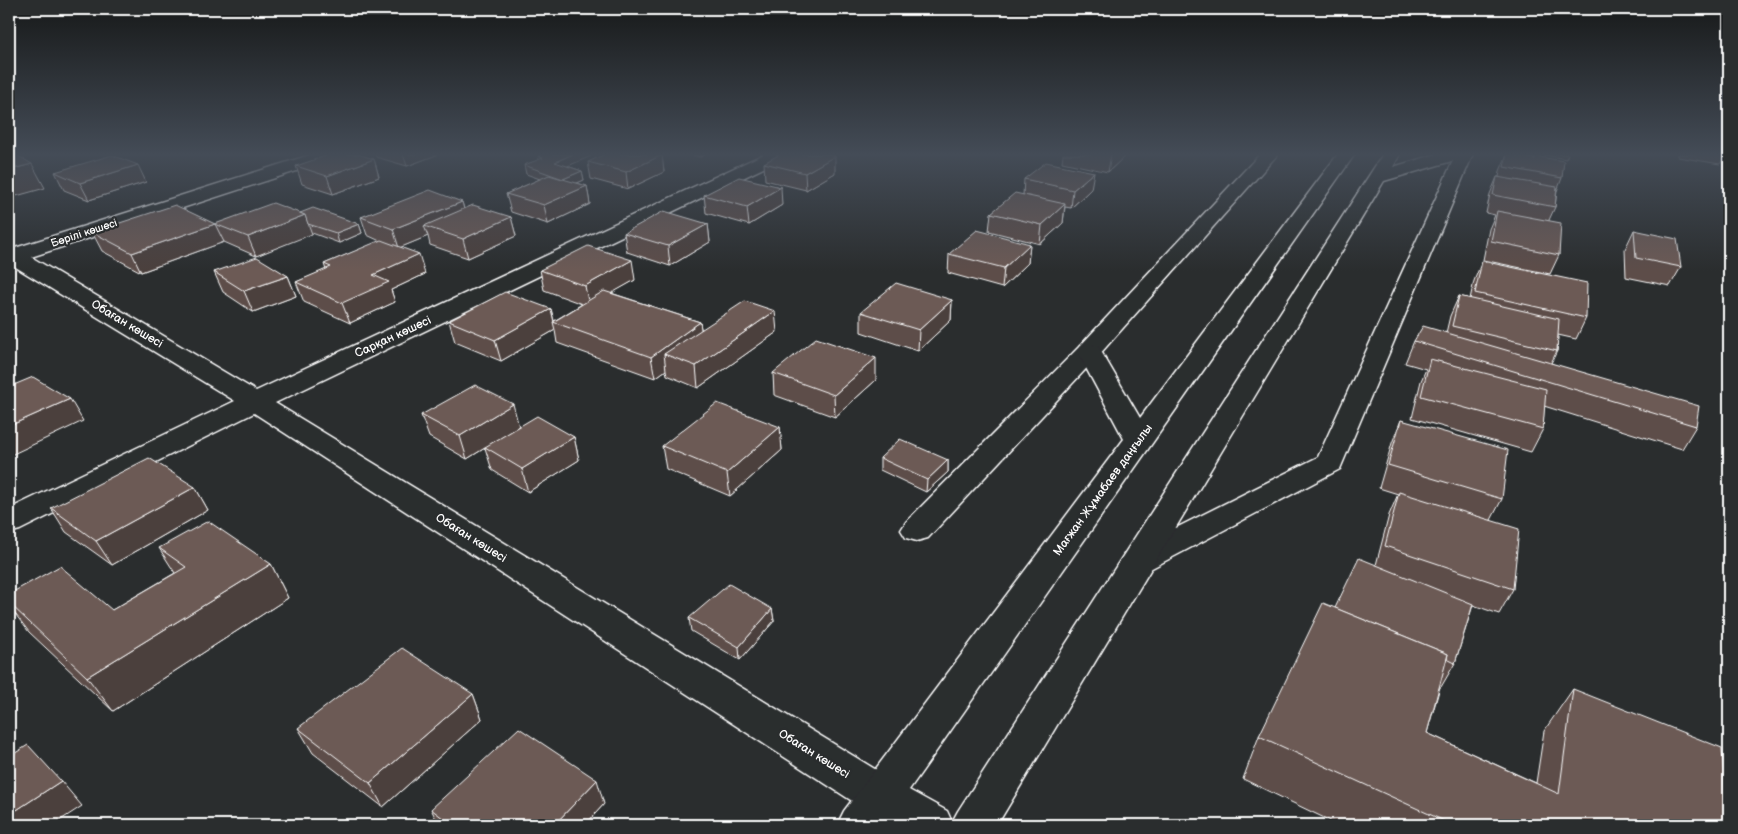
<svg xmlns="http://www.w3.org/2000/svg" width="1738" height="834" font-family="'Balsamiq Sans',sans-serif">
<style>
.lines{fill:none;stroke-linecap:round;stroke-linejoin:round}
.street-casing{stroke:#fff;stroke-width:3}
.secondary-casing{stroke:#fff;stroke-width:3}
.street{fill:#2a2d2e;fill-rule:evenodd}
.secondary{fill:#2a2d2e;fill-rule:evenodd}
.wall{fill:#5d4d49;stroke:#fff}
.shaded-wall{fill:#4c3f3c;stroke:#fff}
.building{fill:#6c5a55;stroke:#fff}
.labels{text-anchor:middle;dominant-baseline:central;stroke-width:4.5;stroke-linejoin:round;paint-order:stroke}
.far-street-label{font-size:11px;fill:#fff;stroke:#2a2d2e}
.street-label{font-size:12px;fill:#fff;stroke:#2a2d2e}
</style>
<rect width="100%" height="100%" fill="#2a2d2e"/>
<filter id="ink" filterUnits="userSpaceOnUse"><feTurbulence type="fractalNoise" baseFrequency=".02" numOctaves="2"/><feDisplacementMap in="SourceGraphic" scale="10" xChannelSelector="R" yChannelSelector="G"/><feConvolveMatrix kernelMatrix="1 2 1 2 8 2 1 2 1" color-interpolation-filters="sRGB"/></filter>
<g filter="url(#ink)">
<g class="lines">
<defs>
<g id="street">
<polygon points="313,154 339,154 337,158 31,257 256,391 764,154 786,154 784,158 275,403 896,782 902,796 896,810 881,815 866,810 254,413 20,530 9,533 9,509 235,401 9,263 9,247 15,248"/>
<polygon points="1260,154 1278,154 1098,356 928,538 917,541 906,538 901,530 906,522 1080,346"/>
<polygon points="1456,154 1473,154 1340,469 1150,569 1138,573 1126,569 1121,561 1126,553 1318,457"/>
</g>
<polygon id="secondary" points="1338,154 1355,154 909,790 947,811 952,822 958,811 1383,154 1400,154 1393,167 1437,154 1464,154 1462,158 1384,181 997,825 893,825 887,822 884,825 837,825 844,811 1124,439 1077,351 1080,346 1089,344 1098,346 1140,418"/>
</defs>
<!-- street casing -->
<use href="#street" class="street-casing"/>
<!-- secondary casing -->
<use href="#secondary" class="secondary-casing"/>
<!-- street -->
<use href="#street" class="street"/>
<!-- secondary -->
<use href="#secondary" class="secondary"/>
</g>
<!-- wall -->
<g class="wall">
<polygon points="375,154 439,154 407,166 376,157"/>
<polygon points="688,154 706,154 700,157"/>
<polygon points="1063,154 1126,154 1125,156 1108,172 1062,162"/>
<polygon points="1507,154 1534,159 1535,156 1562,178 1557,191 1555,207 1549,220 1559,255 1550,274 1483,260 1489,229 1495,215 1486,213 1490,194 1497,177 1499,177 1500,171"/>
<polygon points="1539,154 1568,154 1566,159"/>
<polygon points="1678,154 1725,154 1720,164 1678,157"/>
<polygon points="662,155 664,172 628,189 591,179 588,162"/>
<polygon points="538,156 582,171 584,180 577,183 587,186 590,204 548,224 511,212 506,194 540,179 526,174 524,165 539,160"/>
<polygon points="374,159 379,177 333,194 302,184 296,166"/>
<polygon points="764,163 835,173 806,190 765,180"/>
<polygon points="55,172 146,182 89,200 64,190"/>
<polygon points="1024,179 1091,189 1071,208 1065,207 1063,223 1040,244 989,231 991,213 1023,195"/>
<polygon points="704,195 782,205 749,225 706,213"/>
<polygon points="462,202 464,209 511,217 516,236 468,258 430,245 428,236 401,247 425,274 391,290 395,302 350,323 304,302 296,282 326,270 324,264 380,241 367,235 361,217"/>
<polygon points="300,213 359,224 362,233 339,243 312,233 256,256 224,242 141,272 102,251 92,232 215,224"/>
<polygon points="708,224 710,242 670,266 627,252 624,233"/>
<polygon points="1634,230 1681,267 1670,286 1626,277 1625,249"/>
<polygon points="1030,244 1028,263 1002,288 948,273 949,254"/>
<polygon points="1482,261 1586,318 1576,339 1558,335 1557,351 1551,363 1696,426 1682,449 1544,406 1543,429 1531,452 1412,418 1421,381 1426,369 1405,363 1414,341 1446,333 1450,316 1459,296 1470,299 1474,281"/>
<polygon points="540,270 635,280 611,293 700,322 701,329 777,332 698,388 667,375 666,370 655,378 557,343 555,330 501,361 455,342 449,321 551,309 554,321 582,304 544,290"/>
<polygon points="214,272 288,276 296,296 253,312 223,292"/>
<polygon points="952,300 951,320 918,351 861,332 861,312"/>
<polygon points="773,373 876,380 835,417 774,395"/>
<polygon points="421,415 519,427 574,437 579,460 528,492 492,470 485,448 467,459 429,437"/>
<polygon points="1401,420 1502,499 1491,520 1513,589 1499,614 1473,605 1455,663 1441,687 1440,687 1427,733 1536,783 1544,731 1573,689 1727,825 1339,825 1243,779 1259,736 1335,608 1376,565 1389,515 1398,494 1379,488 1392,443"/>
<polygon points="780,427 782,450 730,496 666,469 662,446"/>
<polygon points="880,458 948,460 948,472 926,492 880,470"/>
<polygon points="195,487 208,510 112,565 66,532 51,508"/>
<polygon points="159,548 271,564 288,598 113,711 29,632 9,606 9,594 112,610 175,573"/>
<polygon points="772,609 774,621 740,660 691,631 689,618"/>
<polygon points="473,694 482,719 383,807 313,753 298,728"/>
<polygon points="604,804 585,825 439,825 431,809"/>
</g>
<!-- shaded-wall -->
<g class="shaded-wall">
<polygon points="403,154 439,154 407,166"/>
<polygon points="573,154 596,154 556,171 555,162"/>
<polygon points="700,154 706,154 700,157"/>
<polygon points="1111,154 1126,154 1125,156 1108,172"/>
<polygon points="662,155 664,172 628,189 626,172"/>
<polygon points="835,156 835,173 806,190 805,173"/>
<polygon points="374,159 379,177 333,194 327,176"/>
<polygon points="32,164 45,188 9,198 9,170"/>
<polygon points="138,165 146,182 89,200 80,183"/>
<polygon points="582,171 584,180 565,188 563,179"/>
<polygon points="1094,172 1091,189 1071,208 1073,190"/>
<polygon points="587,186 590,204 548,224 544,205"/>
<polygon points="781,187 782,205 749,225 747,207"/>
<polygon points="462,202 467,220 424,226 428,236 399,248 393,229"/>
<polygon points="1065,204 1063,223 1040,244 1042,225"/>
<polygon points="305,215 312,234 256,256 248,237"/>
<polygon points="511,217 516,236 468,258 463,239"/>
<polygon points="215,224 224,242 141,272 132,253"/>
<polygon points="359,224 362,233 339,243 336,233"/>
<polygon points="708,224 710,242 670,266 668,246"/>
<polygon points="1030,244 1028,263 1002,288 1004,268"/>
<polygon points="419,254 425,274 391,290 395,302 350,323 342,303 373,275"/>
<polygon points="632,260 635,280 589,306 585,286"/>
<polygon points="288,276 296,296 253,312 244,291"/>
<polygon points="952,300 951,320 918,351 919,330"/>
<polygon points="551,309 554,322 553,322 555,330 501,361 495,340"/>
<polygon points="775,311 777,332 698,388 696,366"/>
<polygon points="700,322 703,343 664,354 666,370 655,378 651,357"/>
<polygon points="876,358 876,380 835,417 834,395"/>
<polygon points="70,399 83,421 9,456 9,426"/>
<polygon points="513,404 519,427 467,459 460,436"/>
<polygon points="780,427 782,450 730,496 727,473"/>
<polygon points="574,437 579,460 528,492 522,469"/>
<polygon points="948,460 948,472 926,492 927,480"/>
<polygon points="195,487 208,510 112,565 96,541"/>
<polygon points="271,564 288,598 113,711 87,677"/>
<polygon points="772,609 774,621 740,660 739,647"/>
<polygon points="473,694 482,719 383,807 370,783"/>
<polygon points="597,780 604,804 585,825 554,825"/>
<polygon points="61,781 82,806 53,825 9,825 9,815"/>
</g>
<!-- building -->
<g class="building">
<polygon points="9,154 15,154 32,164 9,170"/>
<polygon points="331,154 358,154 374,159 327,176 296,166"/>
<polygon points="543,154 573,154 555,162 582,171 563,179 524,165 543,158 538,156"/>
<polygon points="605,154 659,154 662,155 626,172 588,162"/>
<polygon points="780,154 829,154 835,156 805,173 764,163"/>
<polygon points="1507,154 1535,159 1535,156 1564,161 1562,178 1504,167"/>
<polygon points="112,155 138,165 80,183 55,172"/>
<polygon points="1046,162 1094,172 1073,190 1024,179"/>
<polygon points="549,175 587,186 544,205 506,194"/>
<polygon points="739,177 781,187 747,207 704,195"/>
<polygon points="1497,177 1557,187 1555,207 1493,195"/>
<polygon points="430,190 462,202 393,229 361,217"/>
<polygon points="1015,193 1065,204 1042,225 991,213"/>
<polygon points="273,203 305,215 248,237 215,224 132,253 92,232 175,205 215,224"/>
<polygon points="473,205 511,217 463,239 424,226"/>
<polygon points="313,208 359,224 336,233 308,224 305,215 300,213"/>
<polygon points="664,211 708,224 668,246 624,233"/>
<polygon points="1497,211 1561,223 1559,255 1491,241"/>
<polygon points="977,230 1030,244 1004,268 949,254"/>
<polygon points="1634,230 1677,239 1681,267 1636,258"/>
<polygon points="381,240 419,254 373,275 389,282 342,303 296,282 331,267 324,264"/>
<polygon points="588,246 632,260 585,286 540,270"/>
<polygon points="257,257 288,276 244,291 214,272"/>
<polygon points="1482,261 1587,283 1586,318 1475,293"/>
<polygon points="896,283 952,300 919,330 861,312"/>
<polygon points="604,291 700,322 651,357 553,322"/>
<polygon points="505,292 551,309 495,340 449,321"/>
<polygon points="1459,296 1559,319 1557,351 1452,326"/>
<polygon points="745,301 775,311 696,366 664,354"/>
<polygon points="1423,326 1699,406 1696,426 1414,341"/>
<polygon points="816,338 876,358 834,395 773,373"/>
<polygon points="1430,359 1546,389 1543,429 1421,396"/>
<polygon points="33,377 70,399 9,426 9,387"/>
<polygon points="475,385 513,404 460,436 421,415"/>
<polygon points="717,403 780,427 727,473 662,446"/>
<polygon points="537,416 574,437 522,469 485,447"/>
<polygon points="1401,420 1508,450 1502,499 1388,465"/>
<polygon points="900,439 948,460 927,480 880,458"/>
<polygon points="149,458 195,487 96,541 51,508"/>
<polygon points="1399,492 1519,529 1513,589 1385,546"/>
<polygon points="208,521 271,564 87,677 9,603 9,594 60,566 112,610 186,567 159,548"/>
<polygon points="1359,558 1473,604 1455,663 1447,659 1448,654 1335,608"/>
<polygon points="729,584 772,609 739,647 689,618"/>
<polygon points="1323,603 1448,654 1427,733 1559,794 1573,689 1722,748 1727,825 1453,825 1259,736"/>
<polygon points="402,648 473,694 370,783 298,728"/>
<polygon points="519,728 597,780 554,825 452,825 431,809"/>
<polygon points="28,745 61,781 9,815 9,757"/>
</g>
</g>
<!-- sky -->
<linearGradient id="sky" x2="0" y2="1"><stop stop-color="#171919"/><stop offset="0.57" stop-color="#444c57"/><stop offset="1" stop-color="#444c57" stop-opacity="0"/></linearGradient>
<rect width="1738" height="271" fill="url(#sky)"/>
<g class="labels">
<!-- far-street labels -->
<g class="far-street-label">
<text transform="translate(84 233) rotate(-18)">Бөрілі көшесі</text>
</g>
<!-- street labels -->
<g class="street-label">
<text transform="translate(127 324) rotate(31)">Обаған көшесі</text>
<text transform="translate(393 337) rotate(-25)">Сарқан көшесі</text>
<text transform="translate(1103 490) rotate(-54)">Мағжан Жұмабаев даңғылы</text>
<text transform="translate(471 538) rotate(32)">Обаған көшесі</text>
<text transform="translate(814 754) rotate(32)">Обаған көшесі</text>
</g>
</g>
<!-- margin -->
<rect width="1738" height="834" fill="none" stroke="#2a2d2e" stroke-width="30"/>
<rect x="15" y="15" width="1708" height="804" fill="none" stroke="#fff" stroke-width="2" filter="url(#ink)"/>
</svg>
